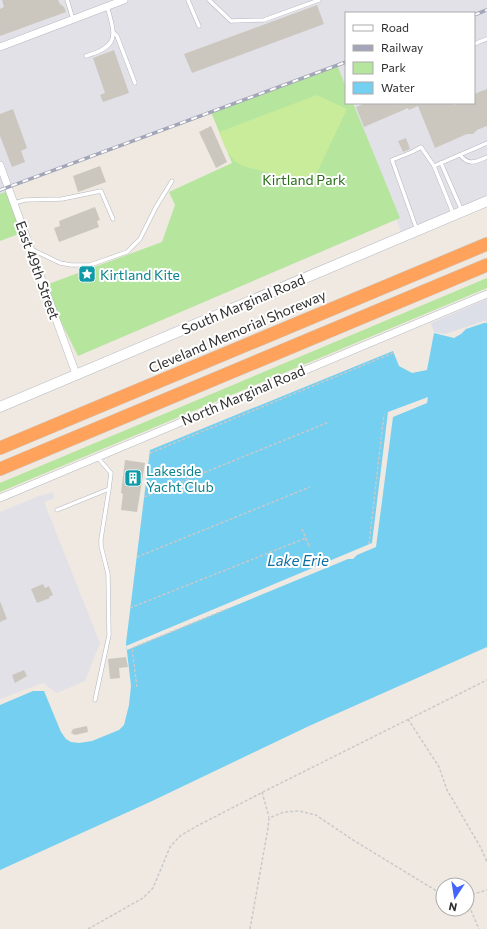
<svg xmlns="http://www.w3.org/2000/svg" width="487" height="929" font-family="Commissioner,sans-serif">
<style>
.industrial{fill:#e3e1e8}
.airport{fill:#dcdee8}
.green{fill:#b6e59e}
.pitch{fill:#c9ec9a}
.water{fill:#75cff0}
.pier{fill:#efe9e1}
.building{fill:#cbc7bf}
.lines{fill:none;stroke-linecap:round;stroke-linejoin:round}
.lane-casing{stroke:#b4b7c1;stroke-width:4.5}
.street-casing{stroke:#b4b7c1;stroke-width:8}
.secondary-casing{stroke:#b4b7c1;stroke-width:11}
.highway-casing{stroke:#c9c9c9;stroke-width:14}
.path{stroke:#c9c9c9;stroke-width:1.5;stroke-dasharray:3 2;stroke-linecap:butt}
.lane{stroke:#fff;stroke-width:3.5}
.street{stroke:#fff;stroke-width:7}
.secondary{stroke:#fff;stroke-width:10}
.highway{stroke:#ffa35c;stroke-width:13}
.rail-casing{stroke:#a3a6b8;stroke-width:3.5}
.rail{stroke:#fff;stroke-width:2;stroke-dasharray:6;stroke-linecap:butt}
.labels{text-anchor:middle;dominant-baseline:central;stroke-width:4;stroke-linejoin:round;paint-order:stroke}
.park-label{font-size:14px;fill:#2c6e1b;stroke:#fff}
.street-label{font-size:14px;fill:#2e2e2e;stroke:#fff}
.culture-label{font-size:14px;fill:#0d838f;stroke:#fff;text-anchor:start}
.water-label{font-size:15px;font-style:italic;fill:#0d6fa3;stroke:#fff}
</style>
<rect width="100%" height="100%" fill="#efe9e1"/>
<!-- industrial -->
<g class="industrial">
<polygon points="0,0 487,0 487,201 403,237 352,103 474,103 474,13 346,13 346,88 337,65 9,187 10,190 0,194"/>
<polygon points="52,492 55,498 44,502 100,643 85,681 57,693 43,683 0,699 0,512 41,495 41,496"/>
</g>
<!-- airport -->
<polygon class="airport" points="487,299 487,322 484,321 445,334 434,332 431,323"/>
<!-- green -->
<g class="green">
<polygon points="337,65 346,87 346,103 353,103 400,218 78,356 43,286 162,242 175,205 169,192 232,163 211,112"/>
<polygon points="10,190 24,232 0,241 0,194"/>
<polygon points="487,278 487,288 0,492 0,483"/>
</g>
<!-- pitch -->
<path class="pitch" d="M317,95L347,109L310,187C297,187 285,179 273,174C262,170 240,168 233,159C226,152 223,141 219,132Z"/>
<!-- water -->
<polygon class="water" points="484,323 487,323 487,647 309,726 150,802 0,870 0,705 33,691 44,691 61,732 66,739 71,742 79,743 92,741 119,730 124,725 129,705 131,686 126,643 150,450 393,351 399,366 412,373 427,370 434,333 454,338 461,334 466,329"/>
<!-- pier -->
<polygon class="pier" points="428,397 427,403 393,417 376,547 357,555 353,559 348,559 127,650 126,646 372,543 388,412"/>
<!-- building -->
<g class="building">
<polygon points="2,0 58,0 60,4 64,7 66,12 0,36 0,9 4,7"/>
<polygon points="317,5 324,24 192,73 184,54"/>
<polygon points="114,50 129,93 103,102 100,95 105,93 93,58"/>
<polygon points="487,89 487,126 477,130 473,134 467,134 435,148 418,106 409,110 408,108 364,127 356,107 366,103 453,103 454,105 461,103 474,103 474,94"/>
<polygon points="13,109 27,148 21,151 25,162 12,167 0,136 0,114"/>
<polygon points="211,126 227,162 216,168 199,132"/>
<polygon points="406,138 410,149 403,152 398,141"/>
<polygon points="100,166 106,182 78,192 73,176"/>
<polygon points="95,207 100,220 97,221 99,227 59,242 54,228 60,226 59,221"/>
<polygon points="125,460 145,463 137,512 121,510 123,494 121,493"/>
<polygon points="43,584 45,588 49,586 53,595 49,597 50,598 37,603 31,589"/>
<polygon points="0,601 7,619 0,622"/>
<polygon points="126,657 128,667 119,668 120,678 110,679 108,659"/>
<polygon points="24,670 27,676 15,683 12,675"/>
<polygon points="87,726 88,732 75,735 71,733 73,729"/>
</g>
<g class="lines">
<defs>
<g id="lane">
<polyline points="67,0 73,19"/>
<polyline points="188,0 199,26"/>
<polyline points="209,0 231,21 264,20 319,0"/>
<polyline points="114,33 117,36 135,83"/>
<polyline points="474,44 487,39"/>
<path d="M86,56C119,46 116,37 107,6"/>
<path d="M460,155C469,166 475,162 487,157"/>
<polyline points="441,163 487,143"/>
<polyline points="434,166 441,163 462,211"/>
<polyline points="14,203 25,200 62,199 101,191 113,219"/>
<polyline points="417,230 392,160 412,152 421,147 434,166 453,213"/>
<polyline points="31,249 60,263 71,265 90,265 127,252 140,239 156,207 172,181"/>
<polyline points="57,510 109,489 111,473 98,458"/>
<polyline points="95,700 109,635 108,574 101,546 101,539 109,489"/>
</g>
<g id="street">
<polyline points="0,47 124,0"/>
<polyline points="0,165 76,374"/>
<polyline points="0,498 487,294"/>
</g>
<polyline id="secondary" points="0,407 487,201"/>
<g id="highway">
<polyline points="0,448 487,244"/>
<polyline points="0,469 487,265"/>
</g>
</defs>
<!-- lane casing -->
<use href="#lane" class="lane-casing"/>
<!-- street casing -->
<use href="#street" class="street-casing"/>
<!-- secondary casing -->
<use href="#secondary" class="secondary-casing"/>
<!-- highway casing -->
<use href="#highway" class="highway-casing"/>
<!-- path -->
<g class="path">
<polyline points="150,453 393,353"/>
<polyline points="144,497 329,422"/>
<polyline points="302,529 310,548"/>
<polyline points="369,544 384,414"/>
<polyline points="137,557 310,487"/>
<polyline points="130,608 306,538"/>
<polyline points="137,687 132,648 227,609"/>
<polyline points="408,719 439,767 447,790 481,848 487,862"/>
<polyline points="262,792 269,817"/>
<polyline points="467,896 487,890"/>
<polyline points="467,901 479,929"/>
<polyline points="88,929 143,898 153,888 170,847 180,836 195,827 269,789 487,680"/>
<polyline points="250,929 268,828 269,818 284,812 299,811 316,815 353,840 435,890 443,892"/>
</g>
<!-- lane -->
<use href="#lane" class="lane"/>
<!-- street -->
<use href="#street" class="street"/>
<!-- secondary -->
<use href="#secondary" class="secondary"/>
<!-- highway -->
<use href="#highway" class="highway"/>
<defs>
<g id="rail">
<polyline points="474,15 487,10"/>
<polyline points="0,190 346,62"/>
</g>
</defs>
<!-- rail casing -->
<use href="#rail" class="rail-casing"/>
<!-- rail -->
<use href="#rail" class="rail"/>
</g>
<!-- icons -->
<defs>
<symbol id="sight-square" viewBox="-11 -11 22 22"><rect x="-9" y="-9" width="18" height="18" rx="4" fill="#0f9aa8" stroke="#fff"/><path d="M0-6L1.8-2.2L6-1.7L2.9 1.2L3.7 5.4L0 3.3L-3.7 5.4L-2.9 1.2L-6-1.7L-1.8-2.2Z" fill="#fff"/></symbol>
<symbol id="building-square" viewBox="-11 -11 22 22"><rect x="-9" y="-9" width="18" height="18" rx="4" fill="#0f9aa8" stroke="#fff"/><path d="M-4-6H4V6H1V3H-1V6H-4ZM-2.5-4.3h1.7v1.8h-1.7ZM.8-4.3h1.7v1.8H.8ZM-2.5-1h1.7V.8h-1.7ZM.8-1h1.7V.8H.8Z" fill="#fff"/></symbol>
</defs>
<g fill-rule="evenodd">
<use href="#sight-square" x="77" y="264" width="20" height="20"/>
<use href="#building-square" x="123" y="468" width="20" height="20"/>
</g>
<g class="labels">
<!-- park labels -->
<g class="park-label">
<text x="304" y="179">Kirtland Park</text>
</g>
<!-- street labels -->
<g class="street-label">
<text transform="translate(38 270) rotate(70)">East 49th Street</text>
<text transform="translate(243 304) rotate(-23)">South Marginal Road</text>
<text transform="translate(237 331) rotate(-23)">Cleveland Memorial Shoreway</text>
<text transform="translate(243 395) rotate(-23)">North Marginal Road</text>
</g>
<!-- culture labels -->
<g class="culture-label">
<text x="100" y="274">Kirtland Kite</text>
<text x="146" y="470">Lakeside<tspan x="146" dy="16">Yacht Club</tspan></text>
</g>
<!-- water labels -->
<g class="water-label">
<text x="298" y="560">Lake Erie</text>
</g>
</g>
<!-- legend -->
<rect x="345" y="12" width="130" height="92" fill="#ffffff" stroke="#ababab"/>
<rect x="353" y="25" width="20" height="6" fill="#ffffff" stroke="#ababab"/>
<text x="381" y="32" font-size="12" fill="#2e2e2e">Road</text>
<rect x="353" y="45" width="20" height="6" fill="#a3a6b8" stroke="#ababab"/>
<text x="381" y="52" font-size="12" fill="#2e2e2e">Railway</text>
<rect x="353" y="62" width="20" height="12" fill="#b6e59e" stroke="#ababab"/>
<text x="381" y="72" font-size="12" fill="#2e2e2e">Park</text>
<rect x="353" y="82" width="20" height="12" fill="#75cff0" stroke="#ababab"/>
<text x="381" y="92" font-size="12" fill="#2e2e2e">Water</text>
<!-- north arrow -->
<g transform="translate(455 897) rotate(192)"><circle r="19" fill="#ffffff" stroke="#ababab"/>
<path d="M0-3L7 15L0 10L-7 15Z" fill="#4264fb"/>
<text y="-6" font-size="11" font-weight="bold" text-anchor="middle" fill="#2e2e2e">N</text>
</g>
</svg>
